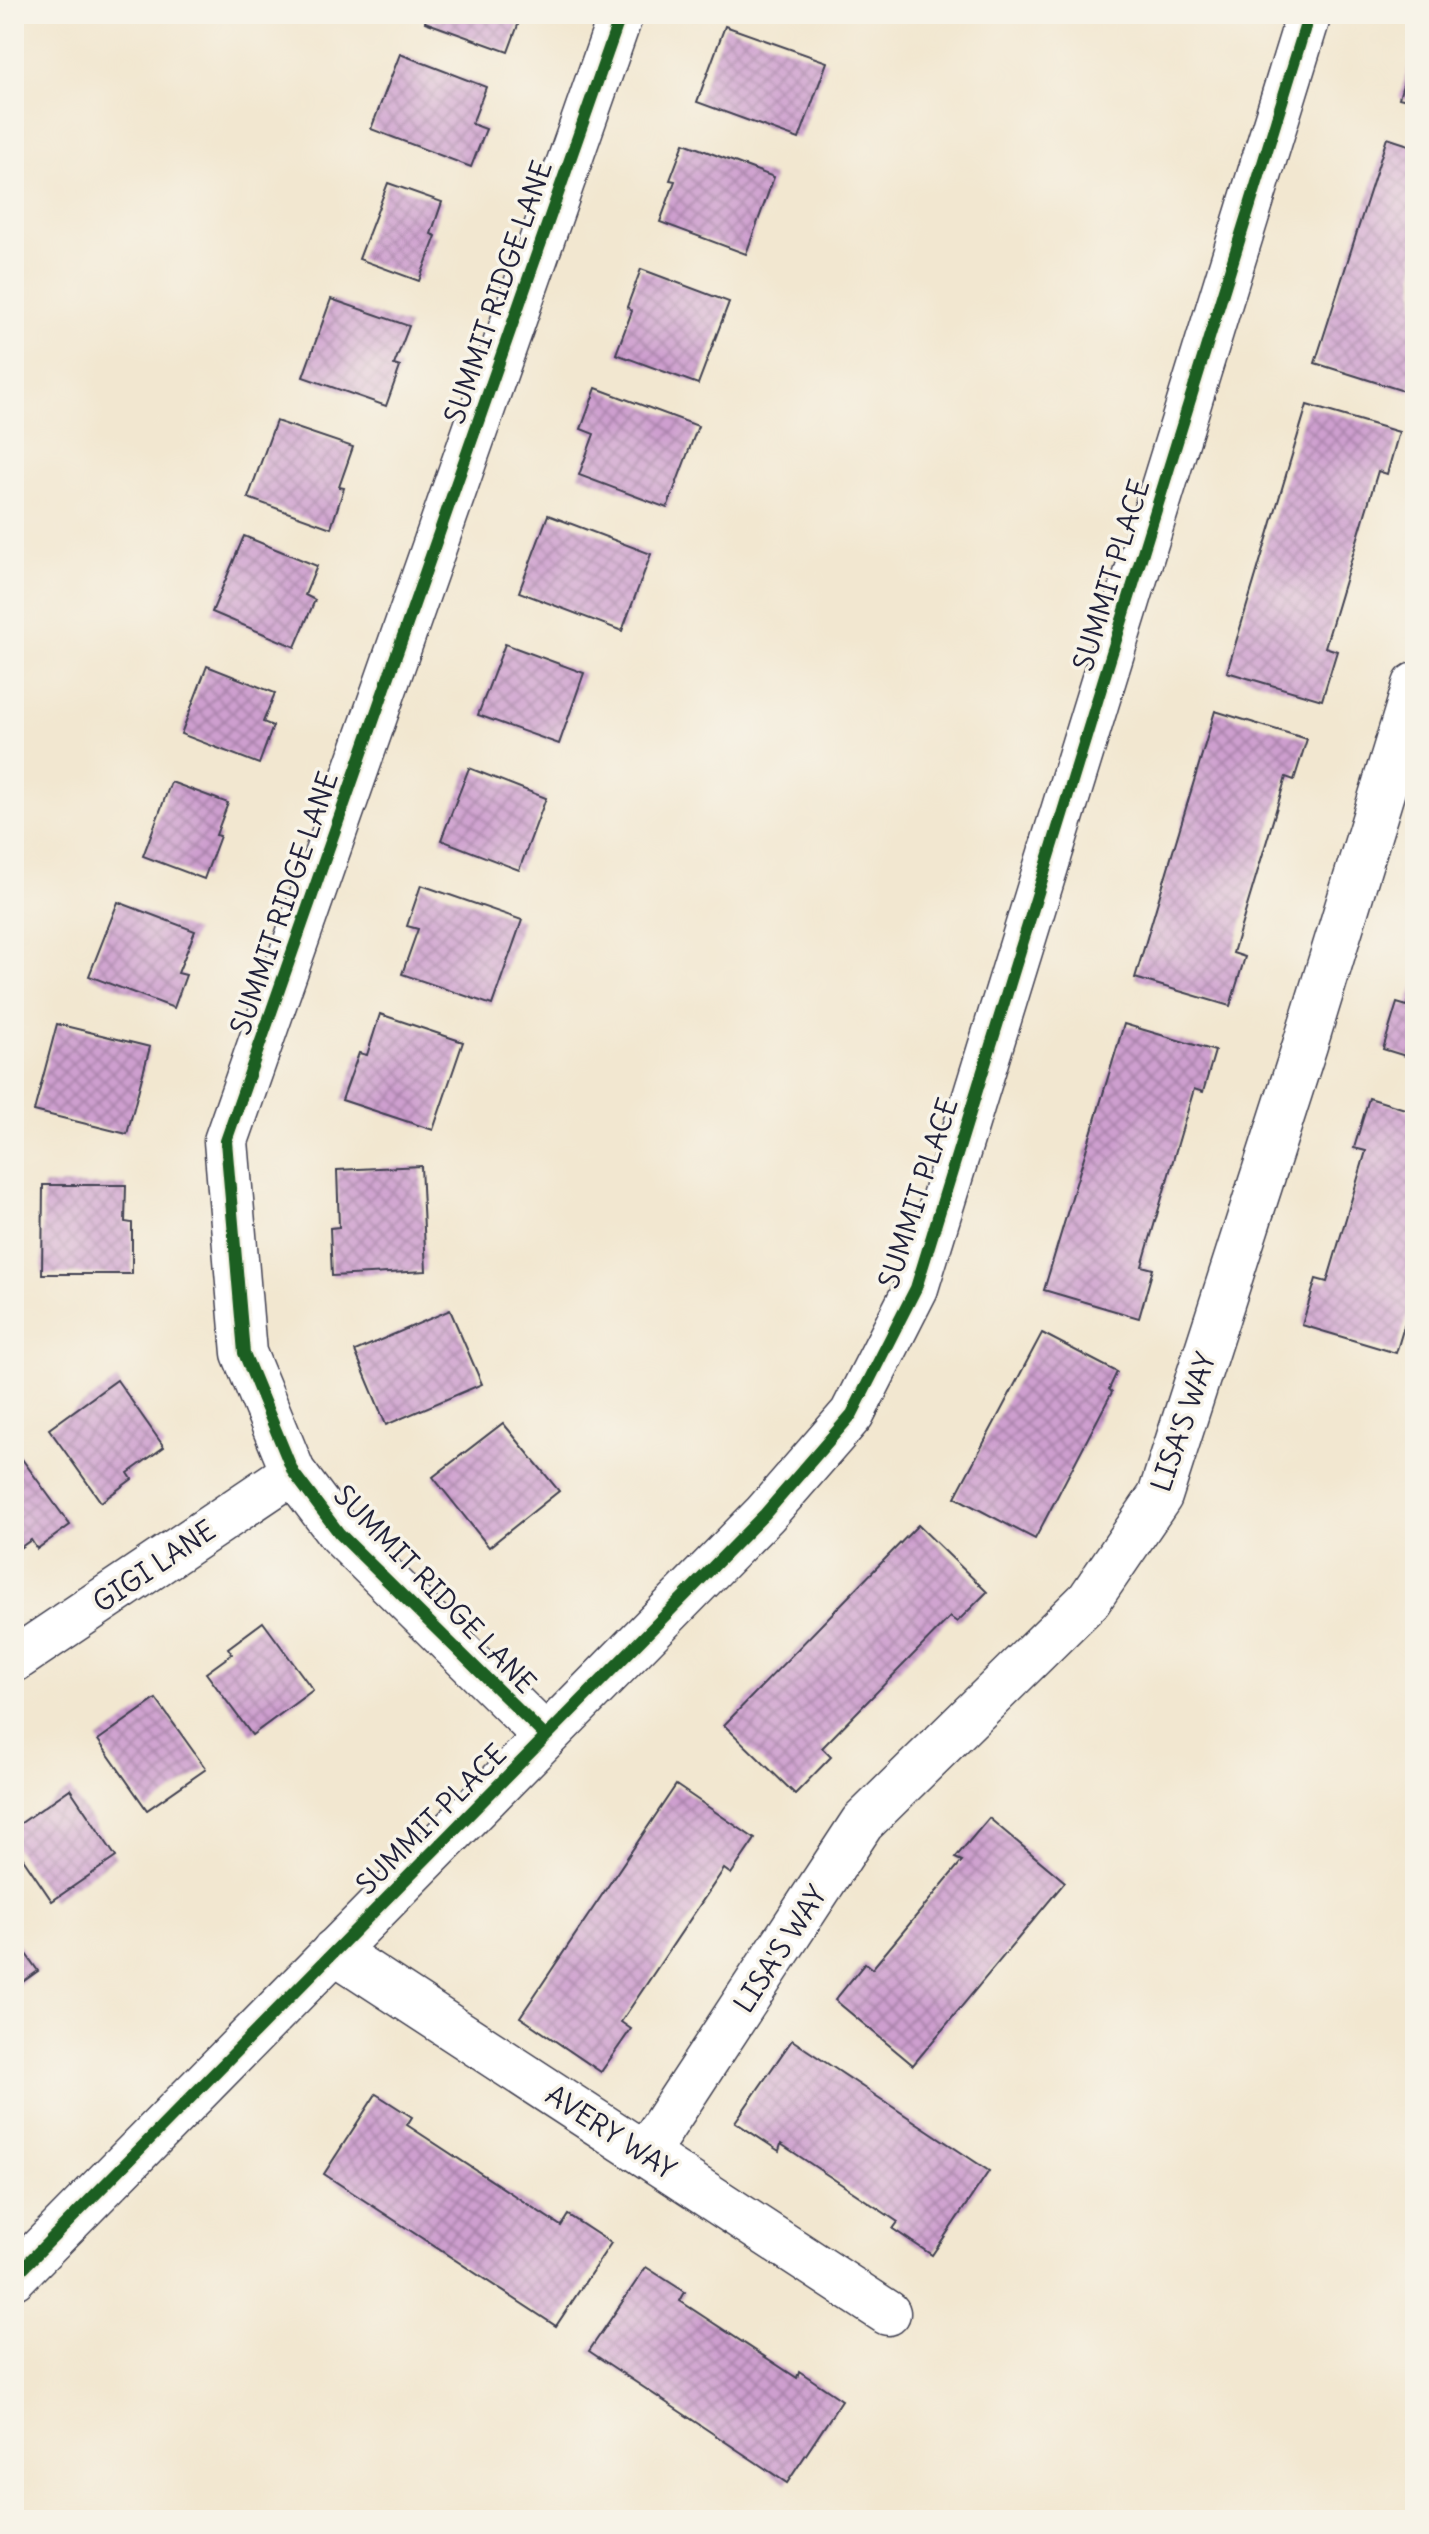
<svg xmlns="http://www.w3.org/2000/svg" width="1429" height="2534" font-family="Delius,sans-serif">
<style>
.building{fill:url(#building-cross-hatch)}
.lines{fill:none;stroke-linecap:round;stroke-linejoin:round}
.street-casing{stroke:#414051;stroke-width:47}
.street{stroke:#fff;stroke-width:44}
.cycleway-casing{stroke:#f7f3e8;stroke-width:17}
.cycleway{stroke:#1b5e20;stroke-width:12}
.labels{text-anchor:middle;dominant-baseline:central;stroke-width:7;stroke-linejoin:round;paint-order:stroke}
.street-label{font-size:28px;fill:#22223b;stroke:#f7f3e8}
</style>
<defs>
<pattern id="building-cross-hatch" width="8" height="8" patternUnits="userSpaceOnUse" patternTransform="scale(2)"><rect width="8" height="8" fill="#ce9fcf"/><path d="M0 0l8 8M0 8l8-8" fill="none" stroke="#a781a9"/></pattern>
</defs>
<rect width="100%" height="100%" fill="#f7f3e8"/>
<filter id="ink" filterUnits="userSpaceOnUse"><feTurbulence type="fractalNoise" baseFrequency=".0125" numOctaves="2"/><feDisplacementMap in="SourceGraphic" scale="16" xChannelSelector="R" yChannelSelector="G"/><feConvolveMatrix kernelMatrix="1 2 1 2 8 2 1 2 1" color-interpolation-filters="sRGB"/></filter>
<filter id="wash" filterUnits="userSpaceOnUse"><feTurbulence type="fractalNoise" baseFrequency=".006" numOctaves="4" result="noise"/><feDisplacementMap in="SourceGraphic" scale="32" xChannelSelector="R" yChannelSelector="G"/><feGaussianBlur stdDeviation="1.8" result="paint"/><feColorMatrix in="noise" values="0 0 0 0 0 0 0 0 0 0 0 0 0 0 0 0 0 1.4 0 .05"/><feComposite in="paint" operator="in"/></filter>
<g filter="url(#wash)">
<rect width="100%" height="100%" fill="#f2e7d0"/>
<g id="blocks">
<!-- building -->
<g class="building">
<polygon points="427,14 522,14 508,52 425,22"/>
<polygon points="725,26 827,62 799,139 697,102"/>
<polygon points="1414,48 1415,49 1415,102 1399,98"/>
<polygon points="400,54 486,87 472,124 486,129 471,167 371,129"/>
<polygon points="1387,138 1415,147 1415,378 1410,393 1315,363"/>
<polygon points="684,143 774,177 746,254 660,222 675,181 670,180"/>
<polygon points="388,183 442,202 431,234 436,236 419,281 359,259"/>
<polygon points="641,269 729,302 698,384 616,354 632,311 627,307"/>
<polygon points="331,299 409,326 394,365 400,367 386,406 303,377"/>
<polygon points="596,388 698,426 667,508 579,475 594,434 581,429"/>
<polygon points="1307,405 1399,432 1387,474 1378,471 1325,647 1337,651 1322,700 1227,672"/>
<polygon points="276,421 353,447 339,487 344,488 331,528 248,498"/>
<polygon points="548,515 651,554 622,631 519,592"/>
<polygon points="244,536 317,566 305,595 315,600 295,647 212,612"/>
<polygon points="505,644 584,673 559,744 478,715"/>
<polygon points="207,666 275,693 263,722 273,726 259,764 181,734"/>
<polygon points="1215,711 1307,739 1294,780 1286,777 1233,953 1245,957 1230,1006 1135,978"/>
<polygon points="469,768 546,798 519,870 441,840"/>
<polygon points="171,782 228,803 216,835 220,836 204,879 143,856"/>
<polygon points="421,885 522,920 492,1005 402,974 418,929 407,926"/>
<polygon points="118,902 195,931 178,973 186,975 174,1008 89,976"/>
<polygon points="1415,984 1415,1059 1383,1049 1397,1003 1407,1006"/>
<polygon points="380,1014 463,1042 433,1130 342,1100 359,1053 367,1055"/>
<polygon points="57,1024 150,1047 127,1134 34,1111"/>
<polygon points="1124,1024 1215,1051 1203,1092 1194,1089 1142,1266 1153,1269 1139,1318 1044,1290"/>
<polygon points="1369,1098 1415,1112 1415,1290 1396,1353 1302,1325 1316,1279 1327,1282 1366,1151 1354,1148"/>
<polygon points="421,1166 426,1271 332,1276 330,1228 339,1227 337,1170"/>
<polygon points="43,1185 126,1185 125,1222 132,1223 132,1274 42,1274"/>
<polygon points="450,1310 482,1384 386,1425 355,1351"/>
<polygon points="1042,1333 1117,1372 1109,1389 1112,1392 1035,1539 955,1497"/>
<polygon points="117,1380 164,1447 128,1473 132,1479 101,1502 49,1429"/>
<polygon points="503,1423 559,1491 489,1547 433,1477"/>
<polygon points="14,1448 70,1525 37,1549 31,1540 14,1552"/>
<polygon points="918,1525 987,1592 957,1622 950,1617 822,1748 831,1757 795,1794 724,1725"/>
<polygon points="263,1622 313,1690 252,1735 206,1673 232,1654 228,1648"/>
<polygon points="156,1699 206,1769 147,1810 98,1740"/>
<polygon points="676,1785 755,1839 731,1874 724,1869 621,2022 631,2029 601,2072 520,2017"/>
<polygon points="70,1789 116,1857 52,1901 14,1845 14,1828"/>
<polygon points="989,1818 1065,1882 913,2065 835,2000 865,1963 872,1969 962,1861 955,1858"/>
<polygon points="14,1937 38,1971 14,1988"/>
<polygon points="792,2040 989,2171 932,2255 893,2229 898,2222 781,2144 779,2151 735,2122"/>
<polygon points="376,2094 412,2117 407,2125 561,2226 568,2215 611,2243 556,2326 324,2174"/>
<polygon points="646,2267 685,2292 680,2301 797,2378 799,2371 842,2400 787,2483 589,2351"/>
</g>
</g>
</g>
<g filter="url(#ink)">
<use href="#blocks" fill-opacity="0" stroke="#414051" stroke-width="2"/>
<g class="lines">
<defs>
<g id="street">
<polyline points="14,1660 293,1472"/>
<polyline points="545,1736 339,1533 293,1472 244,1353 226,1141 621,14"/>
<polyline points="334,1951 888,2313"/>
<polyline points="645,2154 862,1823 1089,1600 1160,1496 1305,1045 1415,685"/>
<polyline points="14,2277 765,1514 852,1414 916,1288 1309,14"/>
</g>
</defs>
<!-- street casing -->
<use href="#street" class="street-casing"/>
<!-- street -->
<use href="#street" class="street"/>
<defs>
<g id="cycleway">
<polyline points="545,1736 339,1533 293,1472 244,1353 226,1141 621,14"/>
<polyline points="14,2277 765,1514 852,1414 916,1288 1309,14"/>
</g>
</defs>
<!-- cycleway casing -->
<use href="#cycleway" class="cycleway-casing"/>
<!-- cycleway -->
<use href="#cycleway" class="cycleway"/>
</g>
</g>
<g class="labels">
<!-- street labels -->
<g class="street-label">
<text transform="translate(498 292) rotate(-71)">SUMMIT RIDGE LANE</text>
<text transform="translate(1111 575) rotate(-73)">SUMMIT PLACE</text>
<text transform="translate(284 903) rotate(-71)">SUMMIT RIDGE LANE</text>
<text transform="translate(918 1193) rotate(-72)">SUMMIT PLACE</text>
<text transform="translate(1183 1422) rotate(-71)">LISA'S WAY</text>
<text transform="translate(154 1566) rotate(-34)">GIGI LANE</text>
<text transform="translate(435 1589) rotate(46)">SUMMIT RIDGE LANE</text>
<text transform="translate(431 1819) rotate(-45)">SUMMIT PLACE</text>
<text transform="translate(780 1949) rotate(-57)">LISA'S WAY</text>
<text transform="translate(611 2132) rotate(33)">AVERY WAY</text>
</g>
</g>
<!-- margin -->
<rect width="1429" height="2534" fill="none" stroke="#f7f3e8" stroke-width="48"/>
</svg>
